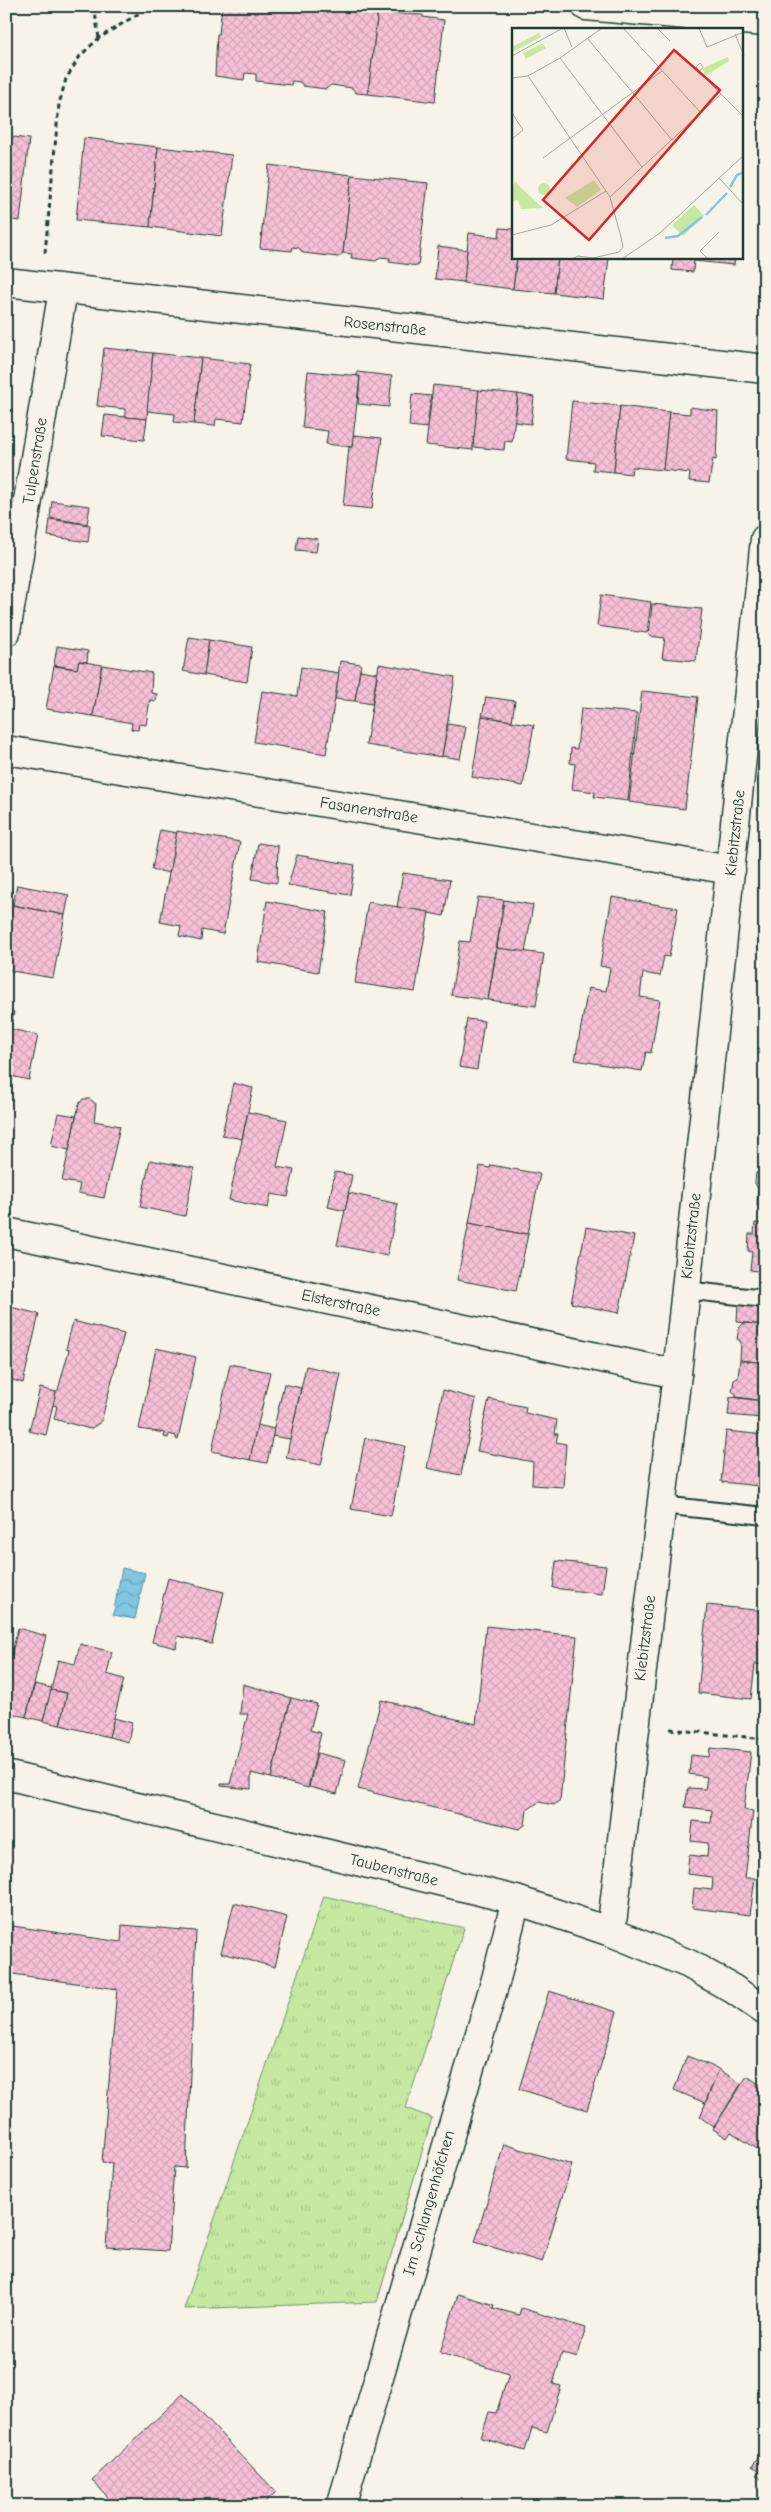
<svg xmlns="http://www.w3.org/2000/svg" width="771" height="2512" font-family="'Comic Neue',sans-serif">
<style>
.park{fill:url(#park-tufts);stroke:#72926a}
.water{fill:url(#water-waves);stroke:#5a909c}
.building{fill:url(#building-cross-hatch);stroke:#1f3d34}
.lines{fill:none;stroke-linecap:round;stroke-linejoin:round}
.service-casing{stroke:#1f3d34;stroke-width:20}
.minor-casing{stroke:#1f3d34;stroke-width:31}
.path{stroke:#1f3d34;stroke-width:3;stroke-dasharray:5 4;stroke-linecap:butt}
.service{stroke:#f7f3e8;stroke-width:16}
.minor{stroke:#f7f3e8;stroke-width:28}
.labels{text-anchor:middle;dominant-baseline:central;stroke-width:4.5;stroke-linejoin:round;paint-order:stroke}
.street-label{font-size:16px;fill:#1f3d34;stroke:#f7f3e8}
.inset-river{fill:none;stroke:#81c7e2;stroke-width:2.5}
.inset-road{fill:none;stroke:#a1aaa0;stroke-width:1}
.view{fill:#d62828;fill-opacity:0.15;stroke:#d62828;stroke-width:2.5}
.inset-edge{fill:none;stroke:#1f3d34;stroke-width:2.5}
</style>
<defs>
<pattern id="park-tufts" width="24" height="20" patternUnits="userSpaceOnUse" patternTransform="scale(1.25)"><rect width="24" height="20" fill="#c6e8a1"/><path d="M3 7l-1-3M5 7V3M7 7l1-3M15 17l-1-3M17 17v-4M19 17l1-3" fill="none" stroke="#aac88b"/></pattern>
<pattern id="water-waves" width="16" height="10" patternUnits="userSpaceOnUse" patternTransform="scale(1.25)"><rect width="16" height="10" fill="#81c7e2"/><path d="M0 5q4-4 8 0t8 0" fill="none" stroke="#69a3b8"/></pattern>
<pattern id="building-cross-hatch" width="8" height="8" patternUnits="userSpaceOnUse" patternTransform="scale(1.25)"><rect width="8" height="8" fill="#f8c0d7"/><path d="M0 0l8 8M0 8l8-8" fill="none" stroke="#d4a6b9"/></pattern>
</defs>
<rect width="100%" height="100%" fill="#f7f3e8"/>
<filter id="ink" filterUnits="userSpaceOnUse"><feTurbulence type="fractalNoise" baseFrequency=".02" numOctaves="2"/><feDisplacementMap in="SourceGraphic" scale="10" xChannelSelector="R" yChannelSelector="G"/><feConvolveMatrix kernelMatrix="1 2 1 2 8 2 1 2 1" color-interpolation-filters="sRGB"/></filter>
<g filter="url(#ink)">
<!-- park -->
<polygon class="park" points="324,1896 464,1928 406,2108 432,2118 377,2302 184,2309"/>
<!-- water -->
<polygon class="water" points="122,1568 145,1573 135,1619 113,1615"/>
<!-- building -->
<g class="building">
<polygon points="222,6 339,6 372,11 378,10 368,94 356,93 352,88 331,85 326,89 303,86 300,82 292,81 291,85 256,81 256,74 245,73 244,80 215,76 217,34 219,34"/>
<polygon points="378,10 383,13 423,15 423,17 444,20 435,102 368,94"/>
<polygon points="6,136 29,139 20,221 6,219"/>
<polygon points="84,138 158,147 150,227 76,220"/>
<polygon points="158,147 232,155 222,236 150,227"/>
<polygon points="269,165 352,175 343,253 338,257 303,253 299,248 293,247 292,251 260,248"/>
<polygon points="352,175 428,183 418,266 389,262 390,258 380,257 376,261 351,258 352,254 343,253"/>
<polygon points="500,228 514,229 514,258 517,258 513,289 463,283 469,233 499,237"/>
<polygon points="438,246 467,250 464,282 435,279"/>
<polygon points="517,258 558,258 554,293 513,289"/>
<polygon points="558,258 609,258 604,299 554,293"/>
<polygon points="673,258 735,258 734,265 694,261 693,272 672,270"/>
<polygon points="104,348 153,353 147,419 125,417 125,409 97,406"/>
<polygon points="153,353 201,358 194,424 174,422 175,414 147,411"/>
<polygon points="201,358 250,364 243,422 216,419 215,426 194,424"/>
<polygon points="308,371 360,376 352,447 326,444 328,431 302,428"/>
<polygon points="357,372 392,376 389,407 358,404 360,376 357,376"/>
<polygon points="433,385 479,390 473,450 426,445"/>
<polygon points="479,390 518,394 512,442 505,441 504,450 473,447"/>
<polygon points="412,394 431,396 427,428 409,426"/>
<polygon points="518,394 534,397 531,424 515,422"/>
<polygon points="572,401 620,406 614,472 593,470 594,462 566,459"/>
<polygon points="620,406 669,412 663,470 632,467 631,474 614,472"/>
<polygon points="690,407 718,411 716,460 713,459 709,483 689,481 690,473 663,470 669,412 690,414"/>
<polygon points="105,415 147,419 144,440 102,436"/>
<polygon points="354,435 382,438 372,509 343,506 349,447 352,447"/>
<polygon points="52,501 90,506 87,524 50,518"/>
<polygon points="50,519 90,525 88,542 48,536"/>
<polygon points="298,536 318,539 316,552 296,550"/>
<polygon points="601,595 651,602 647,633 597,626"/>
<polygon points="652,604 702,609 696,661 662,658 665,638 649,636"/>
<polygon points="189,637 209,640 204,675 183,671"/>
<polygon points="209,640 252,647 247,682 204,675"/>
<polygon points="57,646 88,651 87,662 79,661 77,669 54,665"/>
<polygon points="79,661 102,665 93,716 46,709 54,666 77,669"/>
<polygon points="340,661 361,664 355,701 335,699"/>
<polygon points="379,664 455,677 442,757 366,745"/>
<polygon points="102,665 152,673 151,693 157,694 156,701 150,700 146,725 139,724 138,730 131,729 132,723 93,716"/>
<polygon points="301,667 339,673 326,754 254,742 262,691 297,696"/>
<polygon points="360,670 377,673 372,704 355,701"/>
<polygon points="642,691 698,697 685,809 629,802"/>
<polygon points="486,697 515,701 512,721 482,716"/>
<polygon points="581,708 637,713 628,801 594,797 595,792 572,789 575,764 570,763 571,748 577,749"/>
<polygon points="482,716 534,725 523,786 472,777"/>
<polygon points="448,724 466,727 460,759 442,756"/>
<polygon points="160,830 177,833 169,873 152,869"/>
<polygon points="177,831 240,842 223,934 202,930 201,941 179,936 181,926 160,922"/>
<polygon points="258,843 278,846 277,883 252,879"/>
<polygon points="297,855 355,865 350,895 288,885"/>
<polygon points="403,873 450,880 444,916 397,907"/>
<polygon points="17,885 69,895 65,915 13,905"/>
<polygon points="478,897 504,900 488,1000 451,995 460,941 470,942"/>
<polygon points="612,897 678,908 669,957 664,956 660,976 643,973 640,997 660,1000 651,1053 646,1052 642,1071 575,1060 588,988 606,991 610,968 600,966"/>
<polygon points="504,900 533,905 525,953 497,948"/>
<polygon points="267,901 328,912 318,972 258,962"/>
<polygon points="368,902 429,912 415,992 355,983"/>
<polygon points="6,904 65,915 53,978 6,970"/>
<polygon points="497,948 544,954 536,1006 488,1000"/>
<polygon points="6,1010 14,1012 10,1029 6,1028"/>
<polygon points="467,1019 484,1021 477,1070 459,1067"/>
<polygon points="6,1028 38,1035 29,1080 6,1075"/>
<polygon points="233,1083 253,1088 242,1139 222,1135"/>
<polygon points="83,1099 90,1099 96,1104 94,1121 120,1126 104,1198 78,1193 80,1184 62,1181 79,1104"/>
<polygon points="248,1112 287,1120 277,1167 294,1170 288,1197 271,1194 268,1208 229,1200"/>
<polygon points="58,1113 76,1116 69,1150 51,1146"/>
<polygon points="765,1118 765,1151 763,1151 764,1133 761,1129 762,1119"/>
<polygon points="763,1151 765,1151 765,1189 758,1189 755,1183 756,1173 760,1171"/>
<polygon points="150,1160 194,1168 185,1216 140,1207"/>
<polygon points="491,1165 540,1174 528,1234 522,1233 522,1234 469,1223 480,1166 490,1168"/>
<polygon points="335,1172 352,1175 345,1211 328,1207"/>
<polygon points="758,1189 765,1189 765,1207 757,1206"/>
<polygon points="349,1193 398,1204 387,1256 337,1245"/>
<polygon points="469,1223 522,1234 522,1233 528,1234 516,1291 457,1280"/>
<polygon points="755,1223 765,1224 765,1272 750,1270 752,1252 748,1251 749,1234 754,1234"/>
<polygon points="586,1227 634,1236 619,1313 571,1303"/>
<polygon points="738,1304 765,1307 765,1325 737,1322"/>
<polygon points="6,1306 39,1314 23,1383 6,1378"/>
<polygon points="73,1321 124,1334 101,1422 90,1429 54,1419 57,1406 52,1405 55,1392 58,1390 69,1350 66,1349"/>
<polygon points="744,1323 765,1325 765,1363 740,1360 741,1342 737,1339 739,1328"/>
<polygon points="156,1348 196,1357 178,1440 176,1439 176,1436 169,1434 168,1438 164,1437 165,1433 139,1429"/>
<polygon points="740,1360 765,1363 765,1401 736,1397 736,1394 732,1391 734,1380 738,1378"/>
<polygon points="230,1364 270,1372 250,1460 212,1451"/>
<polygon points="306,1366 341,1374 321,1465 286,1458"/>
<polygon points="284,1384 301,1388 290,1439 272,1436"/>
<polygon points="40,1388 56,1392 46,1435 29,1431"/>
<polygon points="443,1390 476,1399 461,1475 427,1468"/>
<polygon points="730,1397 763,1401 762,1418 728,1415"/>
<polygon points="489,1399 526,1407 525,1413 557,1420 555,1434 558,1434 556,1442 566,1444 563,1487 532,1485 533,1462 477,1451"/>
<polygon points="257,1425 274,1429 267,1463 250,1460"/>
<polygon points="726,1431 765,1435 765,1493 758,1492 759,1486 721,1482"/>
<polygon points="365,1438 405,1446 391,1516 351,1509"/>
<polygon points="556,1561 606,1566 602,1594 553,1588"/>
<polygon points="168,1578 224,1592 212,1644 178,1636 176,1648 152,1642"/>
<polygon points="707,1605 765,1611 765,1665 755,1664 751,1699 698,1693"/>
<polygon points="486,1626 577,1636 560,1800 554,1805 539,1802 527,1810 525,1825 519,1829 358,1789 381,1700 476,1724"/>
<polygon points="18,1628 46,1636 26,1717 6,1712 6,1664 9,1665"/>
<polygon points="80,1644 112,1652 107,1674 124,1679 109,1737 60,1725 67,1693 51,1690 58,1660 75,1664"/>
<polygon points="35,1684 52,1688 43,1721 26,1717"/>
<polygon points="243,1684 291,1698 271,1778 251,1773 251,1789 221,1786 221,1784 230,1784 248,1714 240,1714"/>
<polygon points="51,1690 67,1693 60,1725 43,1721"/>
<polygon points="291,1698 317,1704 310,1730 321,1733 308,1788 271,1778"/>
<polygon points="114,1718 132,1723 128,1742 109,1737"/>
<polygon points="710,1748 751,1752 744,1810 753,1811 745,1878 755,1878 750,1915 692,1908 694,1888 712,1890 713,1877 687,1874 689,1855 707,1857 708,1843 691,1841 693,1821 711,1823 712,1810 685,1807 688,1788 705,1789 707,1777 689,1774 691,1755 709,1757"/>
<polygon points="317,1753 346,1760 337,1794 309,1787"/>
<polygon points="234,1903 287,1917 275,1967 221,1953"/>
<polygon points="6,1925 121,1942 122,1925 196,1931 186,2168 174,2167 168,2251 106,2247 112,2163 102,2162 117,1989 6,1973"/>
<polygon points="549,1991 617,2012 587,2110 519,2089"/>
<polygon points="687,2056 719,2069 705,2103 674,2090"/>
<polygon points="719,2069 741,2084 714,2127 700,2117"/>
<polygon points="747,2076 765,2088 765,2154 731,2132 727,2138 713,2129"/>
<polygon points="504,2144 572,2165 542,2262 475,2242"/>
<polygon points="458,2294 494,2305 493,2308 519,2315 521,2308 586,2328 577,2358 562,2353 553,2384 561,2386 547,2432 532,2428 525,2451 481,2438 489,2412 496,2413 509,2374 440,2353"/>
<polygon points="183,2394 276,2492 261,2506 116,2506 92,2480"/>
<polygon points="761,2453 765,2456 765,2482 756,2475 759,2471 752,2466"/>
</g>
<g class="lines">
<defs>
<g id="service">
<polyline points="685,1290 765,1299"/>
<polyline points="661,1505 765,1516"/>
</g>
<g id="minor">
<polyline points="586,6 765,22"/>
<polyline points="6,282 765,369"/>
<polyline points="6,632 63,290"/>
<polyline points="6,750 731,870"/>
<polyline points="6,1232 677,1374"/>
<polyline points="6,1775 516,1900 611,1932 689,1964 733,1989 765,2011"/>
<polyline points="611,1932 677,1374 765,539"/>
<polyline points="341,2506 496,1979 516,1900"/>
</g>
</defs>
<!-- service casing -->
<use href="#service" class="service-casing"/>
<!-- minor casing -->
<use href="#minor" class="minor-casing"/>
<!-- path -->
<g class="path">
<polyline points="94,6 99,38"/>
<polyline points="45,253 59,104 66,79 80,56 99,38 151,6"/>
<polyline points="670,1729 765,1739"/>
</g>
<!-- service -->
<use href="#service" class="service"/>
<!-- minor -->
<use href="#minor" class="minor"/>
</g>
</g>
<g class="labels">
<!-- street labels -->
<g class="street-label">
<text transform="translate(385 326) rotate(6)">Rosenstraße</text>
<text transform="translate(35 461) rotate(-81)">Tulpenstraße</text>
<text transform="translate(369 810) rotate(9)">Fasanenstraße</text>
<text transform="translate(735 833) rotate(-84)">Kiebitzstraße</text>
<text transform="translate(691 1236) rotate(-84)">Kiebitzstraße</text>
<text transform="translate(341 1303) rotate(12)">Elsterstraße</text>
<text transform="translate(645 1638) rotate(-83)">Kiebitzstraße</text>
<text transform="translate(394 1870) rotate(14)">Taubenstraße</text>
<text transform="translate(429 2203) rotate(-74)">Im Schlangenhöfchen</text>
</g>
</g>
<!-- overview -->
<g transform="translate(512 28)">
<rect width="231" height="231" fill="#f7f3e8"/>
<path d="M216,29L217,33L193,48L191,42L193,39Z" fill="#c6e8a1"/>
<path d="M27,5L29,9L0,24V19ZM31,15L34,20L14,31L11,25ZM4,153L6,157L31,180L9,181L6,172L0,173V159Z" fill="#c6e8a1"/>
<path d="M82,152L89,162L65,179L53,170ZM182,177L192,188L171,208L169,206L190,189L169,206L160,197Z" fill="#c6e8a1"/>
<path d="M26 161a6 6 0 1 1 12 0a6 6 0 1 1-12 0Z" fill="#c6e8a1"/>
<path class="inset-river" d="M218,159L225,147L232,144M194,187L215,165M153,210L166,208L190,189"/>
<path class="inset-road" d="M52,0L60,19M111,0L189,85M145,0L158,13M187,0L195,19L232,4M223,6L232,28M76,11L160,112M0,28L51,0M48,30L130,139M188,43L191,39L188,35L184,39L192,49L232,89M16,48L98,169L109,209L111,219L107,224L81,230L66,228L60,231M0,50L16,48L48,30L90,0M0,85L11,102L0,111M31,130L150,43M207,150L232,177M98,169L209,66M0,207L39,197L94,163M110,231L148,205L232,127M196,231L188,223L207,204"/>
<path class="view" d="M162,22L208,62L77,212L31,172Z"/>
<rect width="231" height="231" class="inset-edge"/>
</g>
<!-- margin -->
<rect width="771" height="2512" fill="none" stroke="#f7f3e8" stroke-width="25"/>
<rect x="12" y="12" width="746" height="2487" fill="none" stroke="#1f3d34" stroke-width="2" filter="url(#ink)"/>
</svg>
